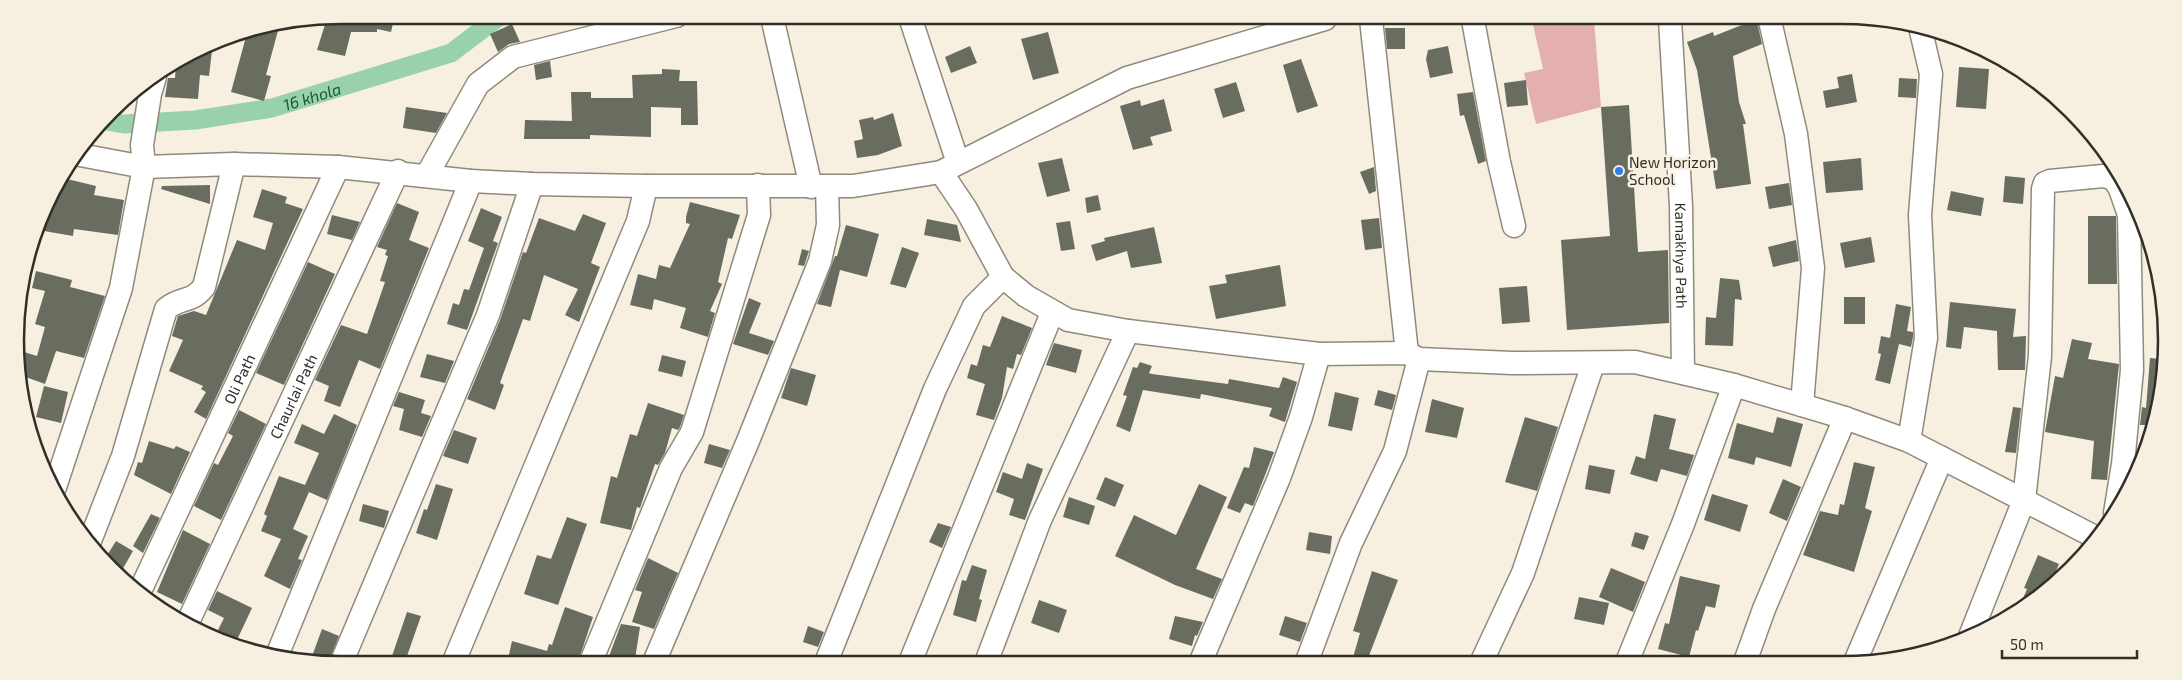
<svg xmlns="http://www.w3.org/2000/svg" width="2182" height="680" font-family="'Exo 2',sans-serif">
<style>
.green{fill:#e4b0af}
.lines{fill:none;stroke-linecap:round;stroke-linejoin:round}
.canal{stroke:#98d1ac;stroke-width:19}
.building{fill:#696d60}
.minor-casing{stroke:#908a7c;stroke-width:25}
.minor{stroke:#fff;stroke-width:22}
.poi-dot{fill:#357ce9;stroke:#f7f0e1;stroke-width:2}
.labels{text-anchor:middle;dominant-baseline:central;stroke-width:5;stroke-linejoin:round;paint-order:stroke}
.poi-label{font-size:15px;fill:#312f29;stroke:#f7f0e1;text-anchor:start}
.street-label{font-size:15px;fill:#312f29;stroke:#f7f0e1}
.water-label{font-size:16px;font-style:italic;fill:#185937;stroke:#f7f0e1}
.rim{fill:none;stroke:#312f29;stroke-width:2.5}
</style>
<rect width="100%" height="100%" fill="#f7f0e1"/>
<!-- green -->
<polygon class="green" points="1532,20 1594,20 1601,107 1536,124 1524,73 1543,69"/>
<g class="lines">
<!-- canal -->
<path class="canal" id="s1" d="M106,121L124,124L195,120L272,108L451,53L500,16"/>
</g>
<!-- building -->
<g class="building">
<polygon points="340,15 395,15 391,32 377,29 377,32 351,32 345,56 317,50 327,18"/>
<polygon points="1752,21 1757,21 1762,44 1733,56 1739,102 1746,124 1743,124 1751,184 1716,189 1697,70 1687,42 1713,32 1714,36"/>
<polygon points="512,24 520,42 509,44 498,52 490,34"/>
<polygon points="279,27 266,75 271,76 264,101 231,92 247,33"/>
<polygon points="1385,28 1405,28 1405,49 1387,49"/>
<polygon points="1048,32 1059,73 1033,80 1021,39"/>
<polygon points="213,42 209,76 200,75 198,99 165,97 168,78 175,78 176,64"/>
<polygon points="970,46 977,63 951,73 945,57"/>
<polygon points="1448,46 1453,73 1430,78 1426,59 1428,50"/>
<polygon points="1301,59 1318,106 1297,113 1283,65"/>
<polygon points="550,61 552,77 536,80 534,65"/>
<polygon points="1959,67 1989,69 1986,109 1956,107"/>
<polygon points="662,69 680,70 679,81 697,81 698,125 681,125 681,108 651,107 651,137 590,135 590,139 524,139 525,120 572,121 571,92 591,92 591,98 633,98 632,75 662,74"/>
<polygon points="1852,74 1857,102 1826,108 1823,91 1839,88 1837,77"/>
<polygon points="1899,78 1917,79 1916,98 1898,97"/>
<polygon points="1526,80 1528,105 1507,107 1504,83"/>
<polygon points="1236,82 1245,111 1223,118 1214,89"/>
<polygon points="1473,92 1486,161 1478,164 1464,115 1460,116 1457,94"/>
<polygon points="1164,99 1172,131 1150,137 1153,145 1133,150 1120,106 1140,100 1141,106"/>
<polygon points="1629,105 1638,252 1668,250 1669,323 1567,330 1561,240 1610,236 1601,107"/>
<polygon points="406,107 447,113 436,133 403,128"/>
<polygon points="893,113 902,146 878,155 857,158 854,141 863,139 859,120 873,117 874,120"/>
<polygon points="1062,158 1070,191 1047,197 1038,163"/>
<polygon points="1861,158 1863,190 1826,193 1823,162"/>
<polygon points="1374,167 1376,191 1369,194 1360,172"/>
<polygon points="2005,176 2025,178 2023,204 2003,202"/>
<polygon points="63,178 96,186 94,195 124,200 118,235 74,229 73,236 44,231 55,188"/>
<polygon points="1789,183 1792,205 1769,209 1765,187"/>
<polygon points="210,185 210,204 161,189 162,186"/>
<polygon points="262,189 287,197 285,203 303,209 206,419 194,412 206,392 201,389 203,386 169,371 183,340 172,336 178,316 194,311 206,315 237,240 265,250 273,223 253,217"/>
<polygon points="1951,191 1984,198 1981,216 1947,210"/>
<polygon points="1098,195 1101,210 1087,213 1085,198"/>
<polygon points="690,202 740,215 732,239 728,238 718,282 722,284 710,311 715,313 708,337 680,328 686,308 654,299 652,310 630,305 638,274 656,279 659,265 670,268 690,224 686,223 686,217"/>
<polygon points="397,203 419,212 409,240 429,248 380,369 359,360 340,407 324,401 329,386 315,380 341,325 367,334 385,282 380,281 388,256 385,255 387,250 377,247"/>
<polygon points="481,208 502,217 493,241 498,243 467,330 447,324 453,303 459,305 464,289 469,290 484,248 468,241"/>
<polygon points="583,214 606,223 591,263 600,267 579,322 565,315 578,289 544,275 530,321 523,319 500,383 504,385 495,410 467,399 500,320 523,252 526,253 539,218 575,231"/>
<polygon points="332,215 360,222 352,240 327,234"/>
<polygon points="2088,216 2116,216 2117,284 2088,284"/>
<polygon points="1379,218 1382,248 1365,250 1361,220"/>
<polygon points="927,219 957,225 961,242 924,235"/>
<polygon points="1070,221 1075,249 1061,251 1056,223"/>
<polygon points="846,225 879,234 867,277 840,270 831,307 817,304 835,256 837,256"/>
<polygon points="1154,227 1162,263 1131,268 1127,251 1096,261 1091,245 1105,241 1104,238"/>
<polygon points="1871,237 1875,262 1845,268 1840,243"/>
<polygon points="1796,240 1799,261 1773,267 1768,247"/>
<polygon points="902,247 919,253 906,288 890,284"/>
<polygon points="802,249 809,251 804,266 798,265"/>
<polygon points="308,262 335,274 284,385 256,373"/>
<polygon points="1280,265 1286,306 1216,319 1209,286 1227,283 1225,275"/>
<polygon points="36,271 72,280 70,287 105,296 84,358 56,351 45,384 23,376 21,351 37,356 45,327 35,324 45,291 32,288"/>
<polygon points="1720,278 1739,280 1742,300 1735,299 1733,346 1705,345 1706,317 1716,318"/>
<polygon points="1527,286 1530,322 1502,324 1499,288"/>
<rect x="1844" y="297" width="21" height="27"/>
<polygon points="749,298 761,303 749,333 774,341 768,355 733,344"/>
<polygon points="1950,302 2016,309 2013,337 2026,336 2025,370 1998,370 1997,331 1964,327 1961,349 1946,347"/>
<polygon points="1896,304 1911,307 1907,331 1913,332 1913,337 1911,347 1899,344 1890,384 1875,380 1881,354 1878,353 1881,336 1890,338"/>
<polygon points="1002,316 1032,328 1021,355 1017,354 1013,369 1007,367 1002,398 994,420 976,415 985,384 967,378 971,364 977,366 983,345 990,347"/>
<polygon points="2072,339 2092,343 2088,359 2119,364 2107,480 2091,479 2094,441 2045,432 2055,376 2063,378"/>
<polygon points="1054,343 1082,350 1076,373 1046,365"/>
<polygon points="427,354 454,361 445,383 420,377"/>
<polygon points="662,355 686,361 682,377 658,371"/>
<polygon points="2150,358 2161,359 2161,404 2148,439 2144,438 2145,425 2140,425 2142,407 2146,408"/>
<polygon points="1140,362 1152,366 1149,373 1152,374 1228,384 1229,379 1279,388 1283,377 1297,382 1285,422 1269,416 1272,408 1201,394 1200,399 1143,390 1130,432 1116,426 1127,396 1123,395 1133,367 1137,368"/>
<polygon points="791,368 816,375 807,406 781,398"/>
<polygon points="44,386 68,392 61,423 36,417"/>
<polygon points="1378,390 1396,395 1392,410 1374,405"/>
<polygon points="399,392 425,400 421,413 431,416 422,437 399,430 404,409 393,406"/>
<polygon points="1335,392 1359,398 1352,431 1328,426"/>
<polygon points="1432,399 1464,408 1457,438 1425,432"/>
<polygon points="648,403 684,415 680,427 678,430 672,428 665,453 658,465 655,464 640,508 637,507 631,530 600,523 611,476 617,478 630,434 637,436"/>
<polygon points="2013,407 2021,408 2016,453 2005,452"/>
<polygon points="239,410 266,424 221,520 194,506 214,463 218,465 233,436 228,433"/>
<polygon points="334,414 357,425 327,500 309,492 293,529 308,536 298,559 302,560 290,589 264,576 281,539 261,531 267,516 264,514 279,476 305,485 319,453 294,443 302,424 324,434"/>
<polygon points="1654,414 1676,419 1669,449 1694,455 1687,476 1661,469 1657,482 1630,474 1636,456 1645,459"/>
<polygon points="1525,417 1558,427 1537,491 1505,482"/>
<polygon points="1777,417 1803,424 1791,467 1756,457 1754,465 1728,458 1737,423 1773,433"/>
<polygon points="454,430 477,438 468,464 443,456"/>
<polygon points="149,441 174,449 176,446 190,452 171,494 134,475 138,462 142,463"/>
<polygon points="709,444 730,450 722,468 704,463"/>
<polygon points="1254,447 1274,452 1253,506 1245,503 1240,513 1227,508 1244,467 1249,468"/>
<polygon points="1854,462 1875,467 1865,508 1872,511 1854,572 1803,555 1820,511 1838,515 1840,504 1844,505"/>
<polygon points="1027,463 1043,469 1025,520 1009,515 1014,499 996,492 1003,472 1022,479"/>
<polygon points="1589,465 1615,470 1610,494 1585,489"/>
<polygon points="1105,477 1124,485 1115,507 1096,499"/>
<polygon points="1783,479 1801,487 1787,521 1769,513"/>
<polygon points="436,484 453,489 437,540 416,533 424,509 427,510"/>
<polygon points="1199,484 1227,497 1196,569 1222,579 1213,599 1175,585 1115,556 1134,515 1176,535"/>
<polygon points="1712,494 1748,505 1740,532 1704,520"/>
<polygon points="1069,497 1095,506 1089,525 1063,517"/>
<polygon points="363,504 389,511 384,528 359,521"/>
<polygon points="151,514 160,518 143,553 133,546"/>
<polygon points="567,517 587,524 558,605 524,594 537,555 551,559"/>
<polygon points="938,523 951,527 942,548 929,542"/>
<polygon points="183,530 210,544 182,604 157,592"/>
<polygon points="1309,532 1332,536 1330,554 1306,550"/>
<polygon points="1635,532 1649,536 1644,550 1631,546"/>
<polygon points="116,541 133,551 121,572 106,557"/>
<polygon points="2038,555 2059,564 2048,590 2018,610 2027,589 2024,588"/>
<polygon points="648,558 678,573 654,629 632,622 642,592 635,590"/>
<polygon points="972,565 987,570 979,599 982,600 976,622 953,615 962,580 966,581"/>
<polygon points="1611,568 1645,582 1633,612 1599,597"/>
<polygon points="1372,571 1398,580 1367,661 1352,661 1360,633 1353,631"/>
<polygon points="1680,576 1720,585 1715,608 1706,606 1698,631 1696,630 1689,657 1658,649 1665,623 1669,624"/>
<polygon points="217,591 252,608 236,642 216,634 224,618 208,610"/>
<polygon points="1579,597 1609,603 1604,625 1574,619"/>
<polygon points="1039,600 1067,610 1059,633 1031,623"/>
<polygon points="565,607 593,617 579,659 508,659 512,641 547,651 549,644 552,645"/>
<polygon points="407,612 421,616 406,659 391,659"/>
<polygon points="1175,616 1203,622 1197,636 1195,635 1192,646 1169,639"/>
<polygon points="1285,616 1307,623 1300,642 1279,635"/>
<polygon points="621,624 640,627 635,659 608,659"/>
<polygon points="808,626 824,632 818,647 803,642"/>
<polygon points="322,629 339,636 330,659 311,659"/>
</g>
<g class="lines">
<defs>
<g id="minor">
<polyline points="772,17 811,187"/>
<polyline points="910,17 958,163"/>
<polyline points="1371,19 1407,353"/>
<polyline points="1473,20 1499,162 1514,226"/>
<path id="s2" d="M1670,20L1681,206L1683,373"/>
<polyline points="1770,21 1796,134 1813,268 1802,405"/>
<polyline points="80,155 144,167 234,164 338,167 471,181 532,184 646,186 853,186 941,172 1127,78 1325,19"/>
<polyline points="941,172 966,209 1003,277 1026,296 1068,320 1128,331 1319,354 1407,353 1419,359 1512,363 1635,362 1734,385 1845,418 1909,441 2095,537"/>
<polyline points="427,175 478,84 513,57 676,16"/>
<polyline points="1909,441 1926,338 1920,215 1931,74 1920,27"/>
<polyline points="55,487 121,288 144,167 142,145 150,94 155,77"/>
<path d="M90,541L123,456L166,309C182,296 190,304 204,287L234,164"/>
<path id="s3" d="M140,591L338,167"/>
<path id="s4" d="M188,622L398,171"/>
<polyline points="1970,636 2024,500 2040,356 2043,189 2045,183 2050,181 2103,176 2114,179 2120,189 2129,215 2132,370 2123,464 2115,513"/>
<polyline points="276,658 471,181"/>
<polyline points="343,659 488,315 532,184"/>
<polyline points="455,659 638,221 646,186"/>
<polyline points="592,659 671,468 692,432 759,215 758,185"/>
<polyline points="655,660 748,441 820,261 828,225 827,187"/>
<polyline points="827,660 935,389 974,306 1003,277"/>
<polyline points="911,660 1052,313"/>
<polyline points="987,660 1040,520 1128,331"/>
<polyline points="1201,661 1279,478 1301,417 1319,354"/>
<polyline points="1307,661 1351,543 1395,451 1419,359"/>
<polyline points="1482,661 1523,573 1593,364"/>
<polyline points="1627,662 1683,524 1734,385"/>
<polyline points="1745,662 1764,609 1845,418"/>
<polyline points="1855,662 1942,458"/>
</g>
</defs>
<!-- minor casing -->
<use href="#minor" class="minor-casing"/>
<!-- minor -->
<use href="#minor" class="minor"/>
</g>
<!-- markers -->
<circle class="poi-dot" cx="1619" cy="171" r="5"/>
<g class="labels">
<!-- poi labels -->
<g class="poi-label">
<text x="1629" y="162">New Horizon<tspan x="1629" dy="17">School</tspan></text>
</g>
<!-- street labels -->
<g class="street-label">
<text stroke="none"><textPath href="#s2" startOffset="236">Kamakhya Path</textPath></text>
<text stroke="none"><textPath href="#s3" startOffset="234">Oli Path</textPath></text>
<text stroke="none"><textPath href="#s4" startOffset="249">Chaurlai Path</textPath></text>
</g>
<!-- water labels -->
<g class="water-label">
<text stroke="none"><textPath href="#s1" startOffset="209">16 khola</textPath></text>
</g>
</g>
<!-- crop -->
<path d="M0 0H2182V680H0ZM340 24H1842A316 316 0 0 1 2158 340V340A316 316 0 0 1 1842 656H340A316 316 0 0 1 24 340V340A316 316 0 0 1 340 24Z" fill="#f7f0e1" fill-rule="evenodd"/>
<path class="rim" d="M340 24H1842A316 316 0 0 1 2158 340V340A316 316 0 0 1 1842 656H340A316 316 0 0 1 24 340V340A316 316 0 0 1 340 24Z"/>
<!-- scale -->
<path d="M2002 650v8h135v-8" fill="none" stroke="#312f29" stroke-width="2.5"/>
<text x="2010" y="650" font-size="15" fill="#312f29" stroke="#f7f0e1" stroke-width="4" paint-order="stroke">50 m</text>
</svg>
